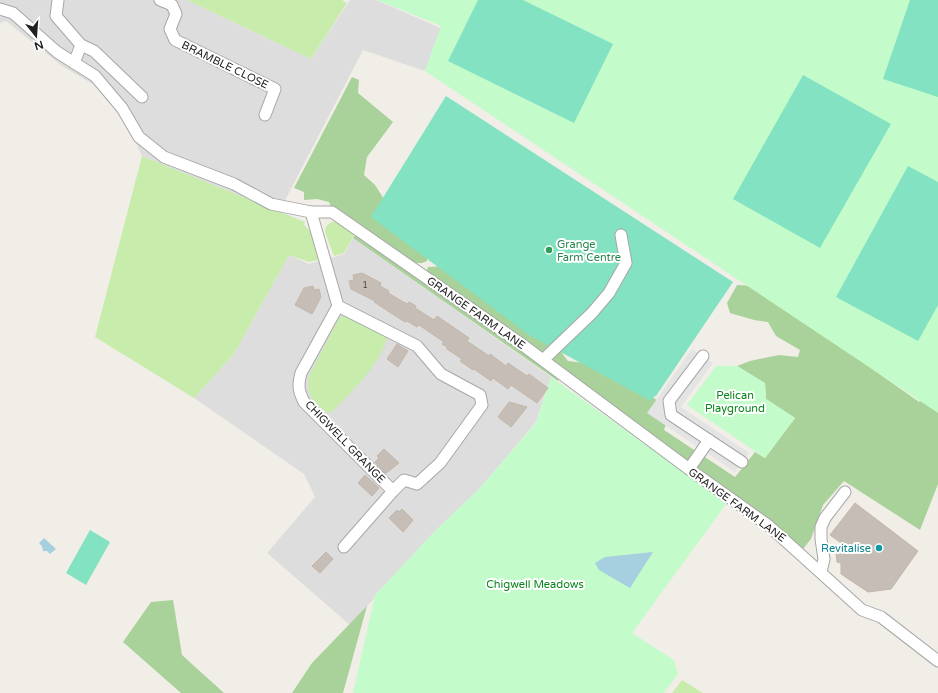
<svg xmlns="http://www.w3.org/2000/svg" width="938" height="693" font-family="'Varela Round',sans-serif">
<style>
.residential{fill:#dedddd}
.grass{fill:#c8ecac}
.forest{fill:#a8d29a}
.park{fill:#c4fbcb}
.pitch{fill:#83e2c2}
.parking{fill:#e4e4e4}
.water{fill:#a6cfe0}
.building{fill:#c6beb6;stroke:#c3b6a8}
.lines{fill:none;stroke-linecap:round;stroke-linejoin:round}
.minor-casing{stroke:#a7a7a7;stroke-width:13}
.minor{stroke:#fff;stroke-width:11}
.leisure-dot{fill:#2e9e5b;stroke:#fff;stroke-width:1.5}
.culture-dot{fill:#0f9aa8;stroke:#fff;stroke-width:1.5}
.labels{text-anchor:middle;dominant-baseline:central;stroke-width:4;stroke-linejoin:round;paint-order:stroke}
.number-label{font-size:9px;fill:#4a4846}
.street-label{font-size:11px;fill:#202020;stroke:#fff}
.leisure-label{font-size:11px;fill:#27864d;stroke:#fff;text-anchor:start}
.park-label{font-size:11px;fill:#08851a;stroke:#fff}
.culture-label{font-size:11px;fill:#0d838f;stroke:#fff;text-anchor:end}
</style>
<rect width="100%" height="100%" fill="#f1eee7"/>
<!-- residential -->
<g class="residential">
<polygon points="0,0 187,0 311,59 350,0 376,0 445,30 425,71 363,50 280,210 248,199 142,156 127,124 96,86 62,66 6,21 0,23"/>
<polygon points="353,238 551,377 536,422 480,488 434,532 350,625 267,553 315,497 304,474 194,398 234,354 289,255 309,264 344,254"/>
</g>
<!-- grass -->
<g class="grass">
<polygon points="187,0 342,0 347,3 311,59"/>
<polygon points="142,156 305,222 304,225 310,231 318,260 309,262 289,255 234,354 194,398 95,337"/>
<path d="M335,221L344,222L357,230L344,253L334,256L325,232C325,225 329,223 335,221Z"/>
<path d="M345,314L388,334C381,365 353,390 332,412L328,413C312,402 306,395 309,376L339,318Z"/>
<polygon points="682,680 703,693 672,693"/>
</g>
<!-- forest -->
<g class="forest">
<polygon points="352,77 359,80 358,93 393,122 367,157 364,175 375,185 382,196 386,205 428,253 427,261 422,263 408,263 332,209 329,202 317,199 304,200 304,192 294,188"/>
<polygon points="358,231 559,374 558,381 353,238"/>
<polygon points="444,266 551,339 568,361 593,364 653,397 666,409 668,418 664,430 735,477 755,452 765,458 795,418 766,399 765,383 737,366 750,361 779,355 798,357 800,350 776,336 768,322 754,320 730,313 727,303 737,285 755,286 919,402 938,374 938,484 920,530 844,481 823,505 811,539 803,549 426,274 428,267"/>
<polygon points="173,600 182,655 224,693 181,693 123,642 151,602"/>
<polygon points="367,606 343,693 292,693 312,663"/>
</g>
<!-- park -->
<g class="park">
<polygon points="377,0 938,0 938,413 425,71 441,26"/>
<polygon points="716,366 737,366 765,383 766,399 795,418 765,458 687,405"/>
<polygon points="551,377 727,503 632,633 674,660 678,674 664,693 353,693 375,595 434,532 479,489 536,423"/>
</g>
<!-- pitch -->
<g class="pitch">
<polygon points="478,0 523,0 613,44 574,123 448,61"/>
<polygon points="910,0 938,0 938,97 883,79"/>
<polygon points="803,75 891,124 820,248 733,199"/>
<polygon points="446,96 733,282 656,396 653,397 651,401 529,335 371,217"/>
<polygon points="908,166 938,182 938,305 918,341 836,297"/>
<polygon points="90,530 110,542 86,585 66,573"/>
</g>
<!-- parking -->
<polygon class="parking" points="692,349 713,363 681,407 749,453 735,472 647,413"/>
<!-- water -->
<g class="water">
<polygon points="44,538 56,549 50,554 47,551 43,551 42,546 39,543"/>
<polygon points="653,552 630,588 599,570 595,563 605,557"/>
</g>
<!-- building -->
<g class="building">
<polygon points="362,273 381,283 380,286 389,291 388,293 407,304 409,302 416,306 415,308 434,320 437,316 469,338 467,341 489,356 490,354 506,366 508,363 527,376 529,374 548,388 537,403 511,385 508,389 493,378 491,381 474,369 473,370 460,361 462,359 447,349 447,347 442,344 444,342 419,325 417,327 407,321 405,322 374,302 375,301 351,289 349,281 354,280 353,275"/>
<polygon points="313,286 314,290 319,289 321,297 312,314 295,305 304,288"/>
<polygon points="397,344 408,351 398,367 387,359"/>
<polygon points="509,402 527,407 511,427 498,417"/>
<polygon points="384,449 399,463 385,474 375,462 379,458 377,456"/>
<polygon points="365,475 379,488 372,496 358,483"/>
<polygon points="855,503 918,551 891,589 868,592 841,574 841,563 837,562 836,553 851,550 830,535"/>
<polygon points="402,509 413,520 403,532 389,518 397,510 399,512"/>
<polygon points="326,552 333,559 320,573 312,566"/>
</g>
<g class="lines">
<defs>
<g id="minor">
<polyline points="58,0 56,16 81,45 74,63"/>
<polyline points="160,0 172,5 176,14 170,29 175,40 275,89 265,115"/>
<polyline points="0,9 13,13 57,52 95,76 122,108 139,137 164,157 234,184 271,204 311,212 332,212 520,343 689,469 769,526 862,610 881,617 938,661"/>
<polyline points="81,45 94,51 142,97"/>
<path d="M311,212L338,306L301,373C298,385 298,390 304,402L393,491L404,480L417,484L440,463L482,405L480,395L441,374L417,346L338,306"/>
<polyline points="703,356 669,401 671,415 742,462"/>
<polyline points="543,360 592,313 609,293 626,263 621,235"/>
<polyline points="689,469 709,440"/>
<polyline points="344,547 393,491"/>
<polyline points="821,572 824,559 821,539 821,527 825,518 845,492"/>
</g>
</defs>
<!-- minor casing -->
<use href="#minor" class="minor-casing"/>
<!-- minor -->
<use href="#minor" class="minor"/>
</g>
<!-- markers -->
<circle class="leisure-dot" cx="549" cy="250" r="4"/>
<circle class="culture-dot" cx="879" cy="548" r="4"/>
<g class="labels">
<!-- number labels -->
<g class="number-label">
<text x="365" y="285">1</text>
</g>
<!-- street labels -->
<g class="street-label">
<text transform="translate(225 65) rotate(26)">BRAMBLE CLOSE</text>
<text transform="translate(476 313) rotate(35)">GRANGE FARM LANE</text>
<text transform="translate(345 442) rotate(46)">CHIGWELL GRANGE</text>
<text transform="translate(737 505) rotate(36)">GRANGE FARM LANE</text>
</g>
<!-- leisure labels -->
<g class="leisure-label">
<text x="557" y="244">Grange<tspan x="557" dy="13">Farm Centre</tspan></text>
</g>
<!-- park labels -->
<g class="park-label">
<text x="735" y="395">Pelican<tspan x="735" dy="13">Playground</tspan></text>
<text x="535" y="584">Chigwell Meadows</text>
</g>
<!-- culture labels -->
<g class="culture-label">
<text x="871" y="548">Revitalise</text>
</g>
</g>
<!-- north arrow -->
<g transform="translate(36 36) rotate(163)" stroke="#ffffff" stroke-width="3" paint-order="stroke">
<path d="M0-3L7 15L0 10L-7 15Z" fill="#202020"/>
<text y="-6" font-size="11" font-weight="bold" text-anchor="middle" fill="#202020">N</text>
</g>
</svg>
